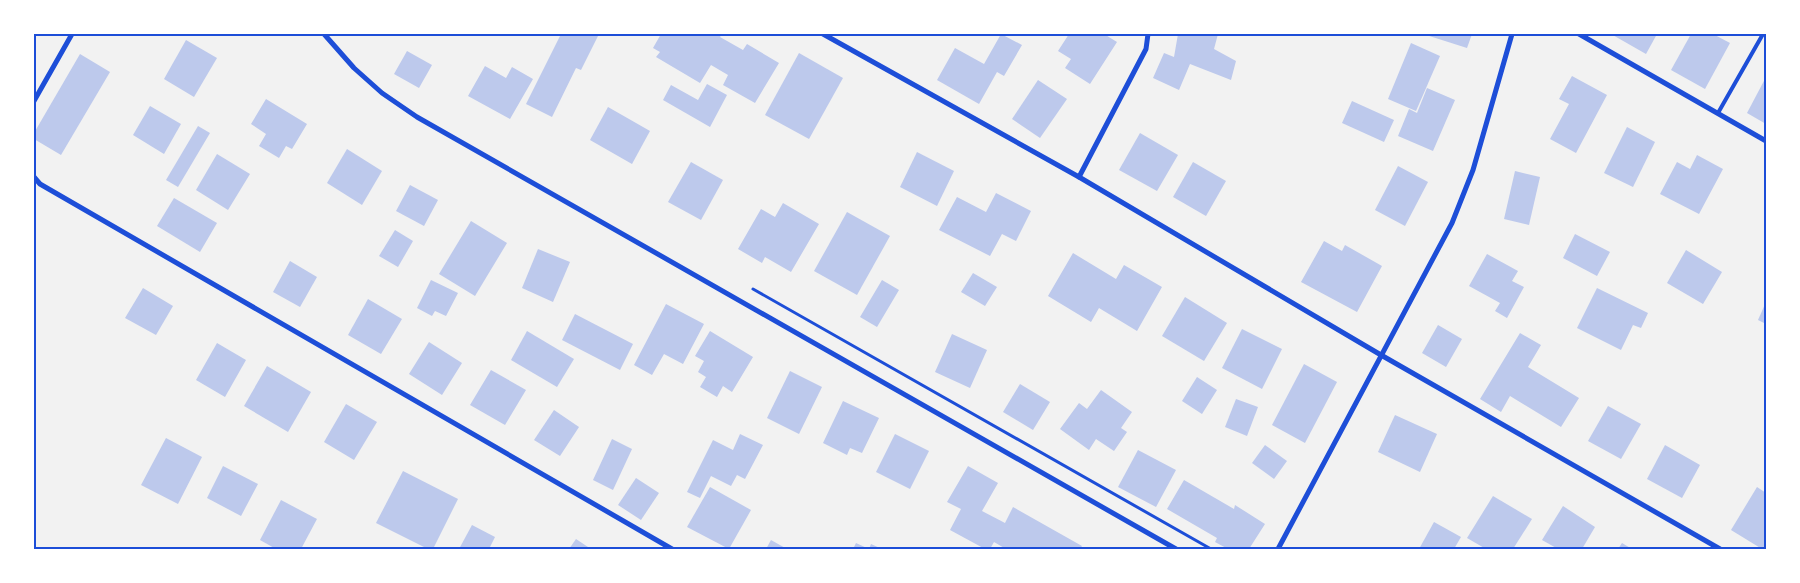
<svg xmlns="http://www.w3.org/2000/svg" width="1800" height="583" font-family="'Roboto Serif',serif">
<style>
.building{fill:#bdc9ec}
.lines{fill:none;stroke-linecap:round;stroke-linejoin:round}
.path{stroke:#1d4ed8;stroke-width:3}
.service{stroke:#1d4ed8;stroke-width:4}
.minor{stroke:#1d4ed8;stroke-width:5}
.neatline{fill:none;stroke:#1d4ed8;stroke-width:2}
</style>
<rect width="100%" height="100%" fill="#f2f2f2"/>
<!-- building -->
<g class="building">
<polygon points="561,34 593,34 598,36 581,70 576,68 552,117 526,104"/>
<polygon points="661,34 722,34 720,37 743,50 747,44 779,63 755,103 723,85 728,75 711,65 700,83 656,57 660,52 653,48"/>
<polygon points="1001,34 1022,45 1004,76 997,72 979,104 937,80 955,48 984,64"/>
<polygon points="1069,34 1104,34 1117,42 1090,84 1065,68 1071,59 1058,51"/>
<polygon points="1178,34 1218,34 1214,49 1236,61 1231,80 1190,64 1179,90 1153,78 1164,53 1174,57"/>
<polygon points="1423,34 1472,34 1467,48"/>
<polygon points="1611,34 1657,34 1646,54"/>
<polygon points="1691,34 1713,34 1730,43 1705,89 1671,70"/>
<polygon points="186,40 217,58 194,97 164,79"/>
<polygon points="1411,43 1440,56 1416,111 1388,99"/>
<polygon points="407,51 432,65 419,88 394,74"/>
<polygon points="799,53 843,78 809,139 765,115"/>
<polygon points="80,54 110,72 61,155 34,139 34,133"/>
<polygon points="485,66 506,78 512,67 533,79 510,119 468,96"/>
<polygon points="1572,76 1607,95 1576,153 1550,139 1569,104 1559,99"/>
<polygon points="1766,77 1766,124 1747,113"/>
<polygon points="1038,80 1067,99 1040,138 1012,119"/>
<polygon points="707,84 727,95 710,127 663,100 671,85 698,100"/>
<polygon points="1427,88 1455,100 1433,151 1398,136 1409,109 1417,113"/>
<polygon points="266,99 307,124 292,149 286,146 279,158 259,146 266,134 251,124"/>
<polygon points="1352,101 1394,120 1384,142 1342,123"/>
<polygon points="150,106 181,124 164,154 133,135"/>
<polygon points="608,107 650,131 632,164 590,140"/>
<polygon points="198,126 210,133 178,187 166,180"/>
<polygon points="1627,127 1655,142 1633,187 1604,173"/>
<polygon points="1140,133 1178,155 1157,191 1119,170"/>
<polygon points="347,149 382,171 362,205 327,183"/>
<polygon points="917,152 954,171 937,206 900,187"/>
<polygon points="217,154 250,174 228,210 196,190"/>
<polygon points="1697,155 1723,169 1699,214 1660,194 1677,162 1690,169"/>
<polygon points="691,162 723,180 701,220 668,202"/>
<polygon points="1193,162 1226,181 1206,216 1173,197"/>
<polygon points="1398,166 1428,182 1405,226 1375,210"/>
<polygon points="1515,171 1540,177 1529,225 1504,219"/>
<polygon points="410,185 438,200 424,226 396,211"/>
<polygon points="996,193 1031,211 1016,241 1002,234 990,256 939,230 957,197 986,212"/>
<polygon points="174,198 217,223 200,252 157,226"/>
<polygon points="783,203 819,224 791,272 765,257 762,263 738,249 761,209 775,217"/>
<polygon points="847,212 890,236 857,295 814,271"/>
<polygon points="471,221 507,243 475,296 439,274"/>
<polygon points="395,230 413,241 398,267 379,256"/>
<polygon points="1575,234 1610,252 1597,276 1563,258"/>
<polygon points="1324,241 1342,251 1345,245 1382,266 1357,312 1301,282"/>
<polygon points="538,249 570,262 553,302 522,288"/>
<polygon points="1686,250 1722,272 1703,304 1667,283"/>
<polygon points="1073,253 1116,279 1124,265 1162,287 1137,331 1099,308 1091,322 1048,296"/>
<polygon points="1487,254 1518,271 1512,281 1524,287 1507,318 1495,311 1500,303 1469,286"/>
<polygon points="290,261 317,277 300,307 273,292"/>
<polygon points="973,273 997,287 985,306 961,292"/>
<polygon points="431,280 458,293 446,316 435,311 432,316 417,308"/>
<polygon points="882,280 899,290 877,327 860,317"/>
<polygon points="143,288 173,306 156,335 125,318"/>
<polygon points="1597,288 1648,313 1641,328 1633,325 1621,350 1577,328"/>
<polygon points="1185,297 1227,323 1204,361 1162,336"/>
<polygon points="368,299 402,319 381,354 348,335"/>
<polygon points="1766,302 1766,324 1758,320"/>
<polygon points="666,304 704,324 683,364 664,354 652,375 634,365"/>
<polygon points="575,314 633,344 620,370 562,340"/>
<polygon points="1438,325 1462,339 1446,367 1422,353"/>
<polygon points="1242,329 1282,349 1262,389 1222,368"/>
<polygon points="527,331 574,359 557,387 511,360"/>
<polygon points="710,331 753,357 732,392 723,386 717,397 700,387 706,377 698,372 704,361 695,356"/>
<polygon points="1520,333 1541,345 1528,367 1579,398 1561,427 1510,396 1501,412 1480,399"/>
<polygon points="952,334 987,350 970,388 935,372"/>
<polygon points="429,342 462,363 442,395 409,374"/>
<polygon points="217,343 246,360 225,397 196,380"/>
<polygon points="1304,364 1337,382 1305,443 1272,425"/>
<polygon points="267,366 311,392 288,432 244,406"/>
<polygon points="491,370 526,390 505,425 470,405"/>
<polygon points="790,371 822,387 799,434 767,418"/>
<polygon points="1197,377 1217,390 1202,414 1182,401"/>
<polygon points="1020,384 1050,402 1033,430 1003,412"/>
<polygon points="1101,390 1132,412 1121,428 1127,432 1114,451 1096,439 1089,450 1060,429 1079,403 1087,409"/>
<polygon points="1236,399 1258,407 1247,436 1225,427"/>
<polygon points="843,401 879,418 862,453 850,448 847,455 823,443"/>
<polygon points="346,404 377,422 354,460 324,442"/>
<polygon points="1608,406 1641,424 1621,459 1588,441"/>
<polygon points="554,410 579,427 560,456 534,440"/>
<polygon points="1395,415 1437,434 1420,472 1378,452"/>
<polygon points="740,434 763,445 745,479 737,475 731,486 711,476 700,498 687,492 713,440 733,450"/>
<polygon points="895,434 929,451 910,489 876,472"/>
<polygon points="166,438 202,457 178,504 141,485"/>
<polygon points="612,439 632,449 613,490 593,480"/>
<polygon points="1265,445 1287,461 1274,479 1252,463"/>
<polygon points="1665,445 1700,465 1682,498 1647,479"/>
<polygon points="1138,450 1176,470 1156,507 1118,487"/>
<polygon points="223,466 258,484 241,516 207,498"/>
<polygon points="968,466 998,483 982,511 1005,523 1013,507 1082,546 1080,549 1006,549 994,542 990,549 985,549 950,530 961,509 947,502"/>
<polygon points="403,471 458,499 433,549 428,549 376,523"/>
<polygon points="636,478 659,493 641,520 618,505"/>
<polygon points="1184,480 1234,509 1235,505 1265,524 1249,549 1228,549 1215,542 1217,538 1167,509"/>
<polygon points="710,487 751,510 729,549 687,527"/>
<polygon points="1757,487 1766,493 1766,549 1762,549 1731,530"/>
<polygon points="1493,496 1532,519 1513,549 1486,549 1467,538"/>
<polygon points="281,500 317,519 301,549 276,549 260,540"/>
<polygon points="1563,506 1595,527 1582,549 1558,549 1542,540"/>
<polygon points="1434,522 1461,537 1454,549 1419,549"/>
<polygon points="472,525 495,537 489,549 459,549"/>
<polygon points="576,539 591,549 569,549"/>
<polygon points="771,540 787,549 766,549"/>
<polygon points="856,543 869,549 871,544 882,549 853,549"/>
<polygon points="1622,543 1632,549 1618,549"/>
</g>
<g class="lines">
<!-- path -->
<polyline class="path" points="753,289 1211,549"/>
<!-- service -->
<polyline class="service" points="1718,113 1763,34"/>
<!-- minor -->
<g class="minor">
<polyline points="324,34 354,68 382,93 417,117 1176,549"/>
<polyline points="823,34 1079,177 1381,355 1720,549"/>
<polyline points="1579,34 1766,141"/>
<polyline points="34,101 72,34"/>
<polyline points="34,177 40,184 672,549"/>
<polyline points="1079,177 1146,49 1148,34"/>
<polyline points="1278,549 1452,223 1473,170 1512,34"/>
</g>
</g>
<!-- border -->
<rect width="1800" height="583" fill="none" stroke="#ffffff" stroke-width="70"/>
<rect x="35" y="35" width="1730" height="513" class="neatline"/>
</svg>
